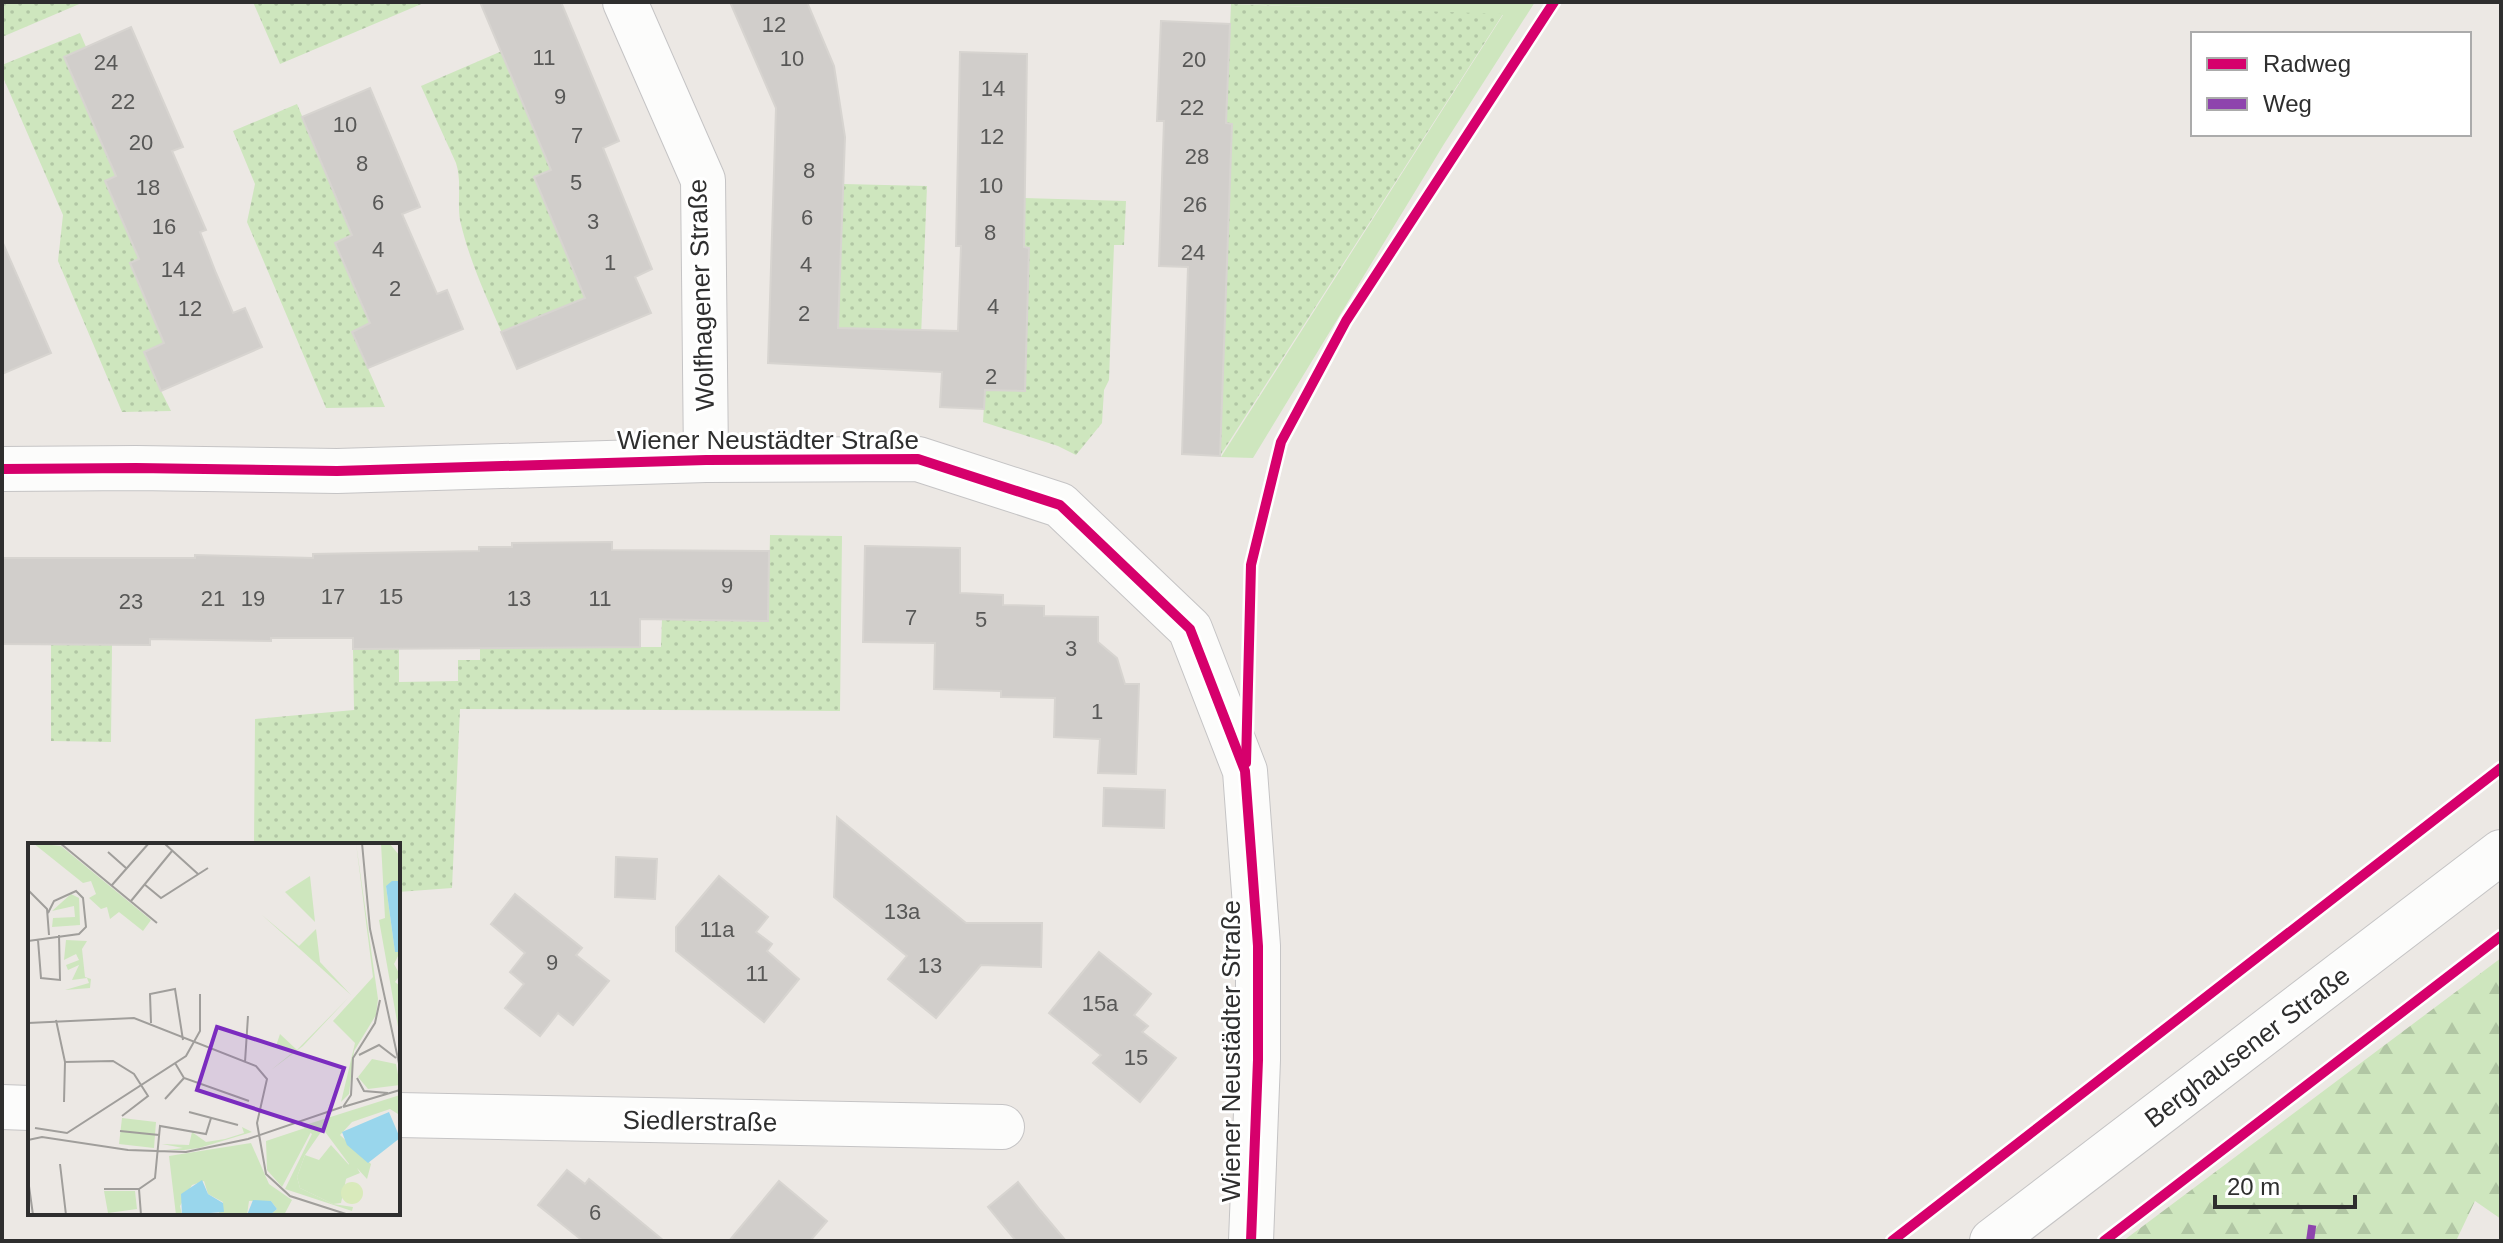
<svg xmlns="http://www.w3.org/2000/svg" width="2503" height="1243" font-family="Helvetica,sans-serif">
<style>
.grass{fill:#cee6be}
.forest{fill:url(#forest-firs)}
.garden{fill:url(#garden-dots)}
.building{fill:#d1cecb;stroke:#d7d4d0;stroke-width:2}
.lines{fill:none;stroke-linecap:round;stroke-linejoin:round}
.minor-casing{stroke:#c5c4c5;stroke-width:46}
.tertiary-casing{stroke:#c5c4c5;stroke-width:46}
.minor{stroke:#fcfcfb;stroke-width:44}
.tertiary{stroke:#fcfcfb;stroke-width:44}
.quiet{stroke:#8e44ad;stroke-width:8;stroke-dasharray:16 8;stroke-linecap:butt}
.cycleway-casing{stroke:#fff;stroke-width:15}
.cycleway{stroke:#d6006c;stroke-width:10}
.labels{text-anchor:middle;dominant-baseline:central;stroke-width:6;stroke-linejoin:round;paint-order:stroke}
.number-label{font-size:22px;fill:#585857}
.street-label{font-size:26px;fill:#2e2e2e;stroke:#fff}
.inset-road{fill:none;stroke:#a09e9b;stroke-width:2}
.view{fill:#7b2cbf;fill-opacity:0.15;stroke:#7b2cbf;stroke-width:4}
.inset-edge{fill:none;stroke:#2e2e2e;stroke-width:4}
</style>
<defs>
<pattern id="forest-firs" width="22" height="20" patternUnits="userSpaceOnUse" patternTransform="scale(2)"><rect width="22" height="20" fill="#cee6be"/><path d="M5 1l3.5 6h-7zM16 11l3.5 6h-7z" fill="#b1c6a4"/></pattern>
<pattern id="garden-dots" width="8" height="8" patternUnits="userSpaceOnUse" patternTransform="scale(2)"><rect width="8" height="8" fill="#cee6be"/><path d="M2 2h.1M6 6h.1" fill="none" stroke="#b1c6a4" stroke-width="1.8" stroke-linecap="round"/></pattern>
</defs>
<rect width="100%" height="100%" fill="#ece8e4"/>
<!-- grass -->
<polygon class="grass" points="1192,2 1535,2 1444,144 1253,458 1221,457 1503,15"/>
<!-- forest -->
<polygon class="forest" points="2501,958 2501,1219 2475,1201 2456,1241 2123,1241"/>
<!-- garden -->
<g class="garden">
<polygon points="2,2 84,2 2,37"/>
<polygon points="253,2 426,2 280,64"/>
<polygon points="1231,4 1503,14 1220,456 1232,124 1226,123"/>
<polygon points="80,33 86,47 65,57 116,176 105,181 139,259 130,264 164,343 161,391 171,411 122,412 58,261 63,215 2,75 2,65"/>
<path d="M502,51L551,170L535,177L585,298L502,333C486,296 469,260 460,220C457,201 462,181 456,163L421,86Z"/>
<polygon points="297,104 352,235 370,323 352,332 385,407 326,408 247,222 255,184 233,131"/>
<polygon points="843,184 927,186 921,337 838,328"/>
<polygon points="1024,198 1126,201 1124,245 1114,245 1109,380 1104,390 1102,423 1076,455 1058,446 983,422 985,390 1025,391 1029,248 1023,247"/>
<polygon points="770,535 842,536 840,711 460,709 452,888 398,892 398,845 254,845 255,719 354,710 353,649 399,648 399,682 458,681 458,660 480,660 480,647 661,647 662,619 768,621"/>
<polygon points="51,604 112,644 111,742 51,741"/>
</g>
<!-- building -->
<g class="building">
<polygon points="480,2 561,2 619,141 603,148 652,269 635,277 651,313 517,369 501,332 585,298 534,177 551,170"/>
<polygon points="730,2 807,2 834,66 845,137 838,328 958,331 961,246 956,246 960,52 1027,54 1024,247 1029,248 1025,391 985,390 984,409 940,407 942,372 768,363 776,108"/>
<polygon points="1161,21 1230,24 1226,123 1232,124 1220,456 1182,454 1188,267 1159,266 1164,121 1157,121"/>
<polygon points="131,27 183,147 172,151 206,230 200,232 216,273 233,313 245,308 262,347 161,391 144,352 164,343 130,263 139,259 105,181 116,176 64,57"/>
<polygon points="370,88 420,207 402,214 437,294 447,290 463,329 368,368 352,332 370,323 335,243 352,235 302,117"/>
<polygon points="2,241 51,353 2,374"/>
<polygon points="612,542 612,550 769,551 768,621 640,619 640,647 353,649 353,638 271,638 271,641 150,639 150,645 2,644 2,558 195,558 195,555 313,558 313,554 479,551 479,547 512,547 512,543"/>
<polygon points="865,546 960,548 960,593 1003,595 1003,605 1044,606 1044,616 1098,617 1098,642 1117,658 1125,684 1139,684 1136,774 1098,773 1100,739 1054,737 1055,698 1001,697 1001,691 934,689 935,643 863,642"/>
<polygon points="1104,788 1165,790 1164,828 1103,826"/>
<polygon points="837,817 966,923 1042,923 1041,967 981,965 936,1018 888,979 907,956 834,897"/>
<polygon points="616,857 657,859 655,899 615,897"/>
<polygon points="719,876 768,917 756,932 772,944 767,951 799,979 764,1022 676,951 676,927"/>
<polygon points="515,894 582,948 576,955 609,981 573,1025 558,1013 540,1036 505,1008 524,984 510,972 525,953 491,924"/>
<polygon points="1099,952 1151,994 1134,1015 1148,1026 1142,1032 1176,1058 1140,1102 1093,1063 1101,1055 1049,1013"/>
<polygon points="567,1170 585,1184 589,1179 664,1241 583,1241 538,1205"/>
<polygon points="779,1181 827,1221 810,1241 729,1241"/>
<polygon points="1018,1182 1040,1210 1066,1241 1016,1241 988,1207"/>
</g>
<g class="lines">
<defs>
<g id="minor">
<polyline points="625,2 703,180 706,460"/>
<polyline points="2,469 136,468 337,471 706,460 918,459 1060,505 1190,629 1245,771 1258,946 1258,1060 1251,1241"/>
<polyline points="2,1107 30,1108"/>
<polyline points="398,1115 1002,1127"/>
</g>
<polyline id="tertiary" points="1992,1241 2501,852"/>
</defs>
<!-- minor casing -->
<use href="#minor" class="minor-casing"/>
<!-- tertiary casing -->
<use href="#tertiary" class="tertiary-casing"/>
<!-- minor -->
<use href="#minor" class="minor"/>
<!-- tertiary -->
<use href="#tertiary" class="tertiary"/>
<!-- quiet -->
<polyline class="quiet" points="2310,1241 2313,1220"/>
<defs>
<g id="cycleway">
<polyline points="2,469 136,468 337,471 706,460 918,459 1060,505 1190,629 1245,771 1258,946 1258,1060 1251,1241"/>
<polyline points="1246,763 1251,565 1281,442 1346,321 1554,2"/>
<polyline points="1892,1241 2501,768"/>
<polyline points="2104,1241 2501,936"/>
</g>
</defs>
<!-- cycleway casing -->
<use href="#cycleway" class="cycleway-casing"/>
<!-- cycleway -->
<use href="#cycleway" class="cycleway"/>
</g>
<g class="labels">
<!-- number labels -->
<g class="number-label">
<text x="774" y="24">12</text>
<text x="544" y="57">11</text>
<text x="792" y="58">10</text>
<text x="1194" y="59">20</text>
<text x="106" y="62">24</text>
<text x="993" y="88">14</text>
<text x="560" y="96">9</text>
<text x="123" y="101">22</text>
<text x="1192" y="107">22</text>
<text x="345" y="124">10</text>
<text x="577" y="135">7</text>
<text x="992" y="136">12</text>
<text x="141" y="142">20</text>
<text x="1197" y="156">28</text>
<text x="362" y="163">8</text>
<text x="809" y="170">8</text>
<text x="576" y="182">5</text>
<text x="991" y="185">10</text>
<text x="148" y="187">18</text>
<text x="378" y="202">6</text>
<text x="1195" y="204">26</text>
<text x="807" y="217">6</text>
<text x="593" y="221">3</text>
<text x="164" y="226">16</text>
<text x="990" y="232">8</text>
<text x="378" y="249">4</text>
<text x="1193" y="252">24</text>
<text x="610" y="262">1</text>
<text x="806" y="264">4</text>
<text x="173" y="269">14</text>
<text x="395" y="288">2</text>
<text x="993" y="306">4</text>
<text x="190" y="308">12</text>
<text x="804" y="313">2</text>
<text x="991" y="376">2</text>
<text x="727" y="585">9</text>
<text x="333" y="596">17</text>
<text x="391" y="596">15</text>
<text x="213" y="598">21</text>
<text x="253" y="598">19</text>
<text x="519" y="598">13</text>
<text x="600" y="598">11</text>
<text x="131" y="601">23</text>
<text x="911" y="617">7</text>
<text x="981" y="619">5</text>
<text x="1071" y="648">3</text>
<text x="1097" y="711">1</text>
<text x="902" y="911">13a</text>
<text x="717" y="929">11a</text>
<text x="552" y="962">9</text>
<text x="930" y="965">13</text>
<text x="757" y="973">11</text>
<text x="1100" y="1003">15a</text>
<text x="1136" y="1057">15</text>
<text x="595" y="1212">6</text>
</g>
<!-- street labels -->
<g class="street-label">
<text transform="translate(701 295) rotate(-92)">Wolfhagener Straße</text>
<text x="768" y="440">Wiener Neustädter Straße</text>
<text transform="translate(2247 1047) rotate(-37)">Berghausener Straße</text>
<text transform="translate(1231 1051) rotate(-90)">Wiener Neustädter Straße</text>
<text transform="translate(700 1121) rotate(1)">Siedlerstraße</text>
</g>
</g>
<!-- overview -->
<g transform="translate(28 843)">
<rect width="372" height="372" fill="#ece8e4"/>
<path d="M5,0L33,3L123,77L115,88L91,69L82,76L79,64L73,66L61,55L68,51L63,38L55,40ZM328,0L350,156L348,172L326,208L321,251L313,259L327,200L305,178L345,134ZM282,33L287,79L257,49ZM234,72L271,103L288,86L292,119L323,152ZM321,154L275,203L243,227L264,210L248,203L252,191L269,207ZM94,275L128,279L126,305L91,301ZM214,284L224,289L171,305L156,307H138L155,305L134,301L161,302L164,289L178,299L197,296L216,290ZM280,284L283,289L254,344L239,327L238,298ZM303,302L321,322L313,360L305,361L272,345L269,334L277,312L291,317ZM76,348H107L109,366L80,370Z" fill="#cee6be"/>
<path d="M353,0H361L372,13V38L358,43L367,109H372L366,121L372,132L367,139L372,143V195L351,77L357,75ZM344,216L368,221L372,242L340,246L330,234ZM372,252V285L370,271L362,266L324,279L312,292L343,321L339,336L329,325L332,330L315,337L312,330L321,321L295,286L277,312L269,334L272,345L305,361L325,364L324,368L257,346L284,291L274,283ZM223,300L241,341L264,357L256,372H242L249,366L243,358H221L219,372H190L195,359L180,351L176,338L164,342L152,363L154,372H148L141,313Z" fill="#cee6be"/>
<path d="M43,51L51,55L52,82L24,84L25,75L47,74L46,63L24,68ZM38,97L59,98L54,106L57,134L63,136L62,145L37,147L61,140L59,135L44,137L51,122L40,127L38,122L51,117L48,111L36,117Z" fill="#cee6be"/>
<path d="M313 350a11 11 0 1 1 22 0a11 11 0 1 1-22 0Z" fill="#d9eabb"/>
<path d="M364,38H372V109H367L358,43ZM361,269L372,295L340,320L319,302L314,289ZM174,337L180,351L195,360L196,369L154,372L153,351ZM225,357L243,358L249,366L242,372H219Z" fill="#99d6ec"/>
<path class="inset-road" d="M32,0L129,80M334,0L342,86L372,225M137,1L170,31M80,9L98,25M116,41L133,55L180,25M84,42L121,0M0,47L19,66L21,92M103,58L144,8M10,97L13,135L32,137L31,92M0,98L51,91L58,84L55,55L48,48L26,58L20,70M28,177L37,219L85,218L106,231L120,253L94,273M0,180L106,175L228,223L239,236L229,280L238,331L262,353L321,372M123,180L122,151L147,146L155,197M331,212L351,202L368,215M217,219L220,173M147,220L156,235L221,258M329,235L336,248L360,250M137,256L156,235M36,259L37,219M315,264L372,247M315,264L323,252L325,215L347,180L352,157M161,269L210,282M7,285L39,290L158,213L172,188V151M92,288L131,292M0,297L14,294L100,307L158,309L220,296L314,264M32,321L38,372M0,336L5,372M76,346H111L127,335L132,283L178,291L183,275M111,346L113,372"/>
<path class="view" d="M189,184L316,225L295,288L169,247Z"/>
<rect width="372" height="372" class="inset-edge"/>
</g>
<!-- border -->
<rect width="2503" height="1243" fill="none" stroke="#2e2e2e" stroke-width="8"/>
<!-- legend -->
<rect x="2191" y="32" width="280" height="104" fill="#ffffff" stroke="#ababab" stroke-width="2"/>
<rect x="2207" y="58" width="40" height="12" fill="#d6006c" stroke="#ababab" stroke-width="2"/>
<text x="2263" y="72" font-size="24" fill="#2e2e2e">Radweg</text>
<rect x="2207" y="98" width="40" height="12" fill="#8e44ad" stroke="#ababab" stroke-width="2"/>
<text x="2263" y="112" font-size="24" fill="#2e2e2e">Weg</text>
<!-- scale -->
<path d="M2215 1195v12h140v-12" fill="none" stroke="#2e2e2e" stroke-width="4"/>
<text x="2227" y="1195" font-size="24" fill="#2e2e2e" stroke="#ffffff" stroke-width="6" paint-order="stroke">20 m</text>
</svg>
